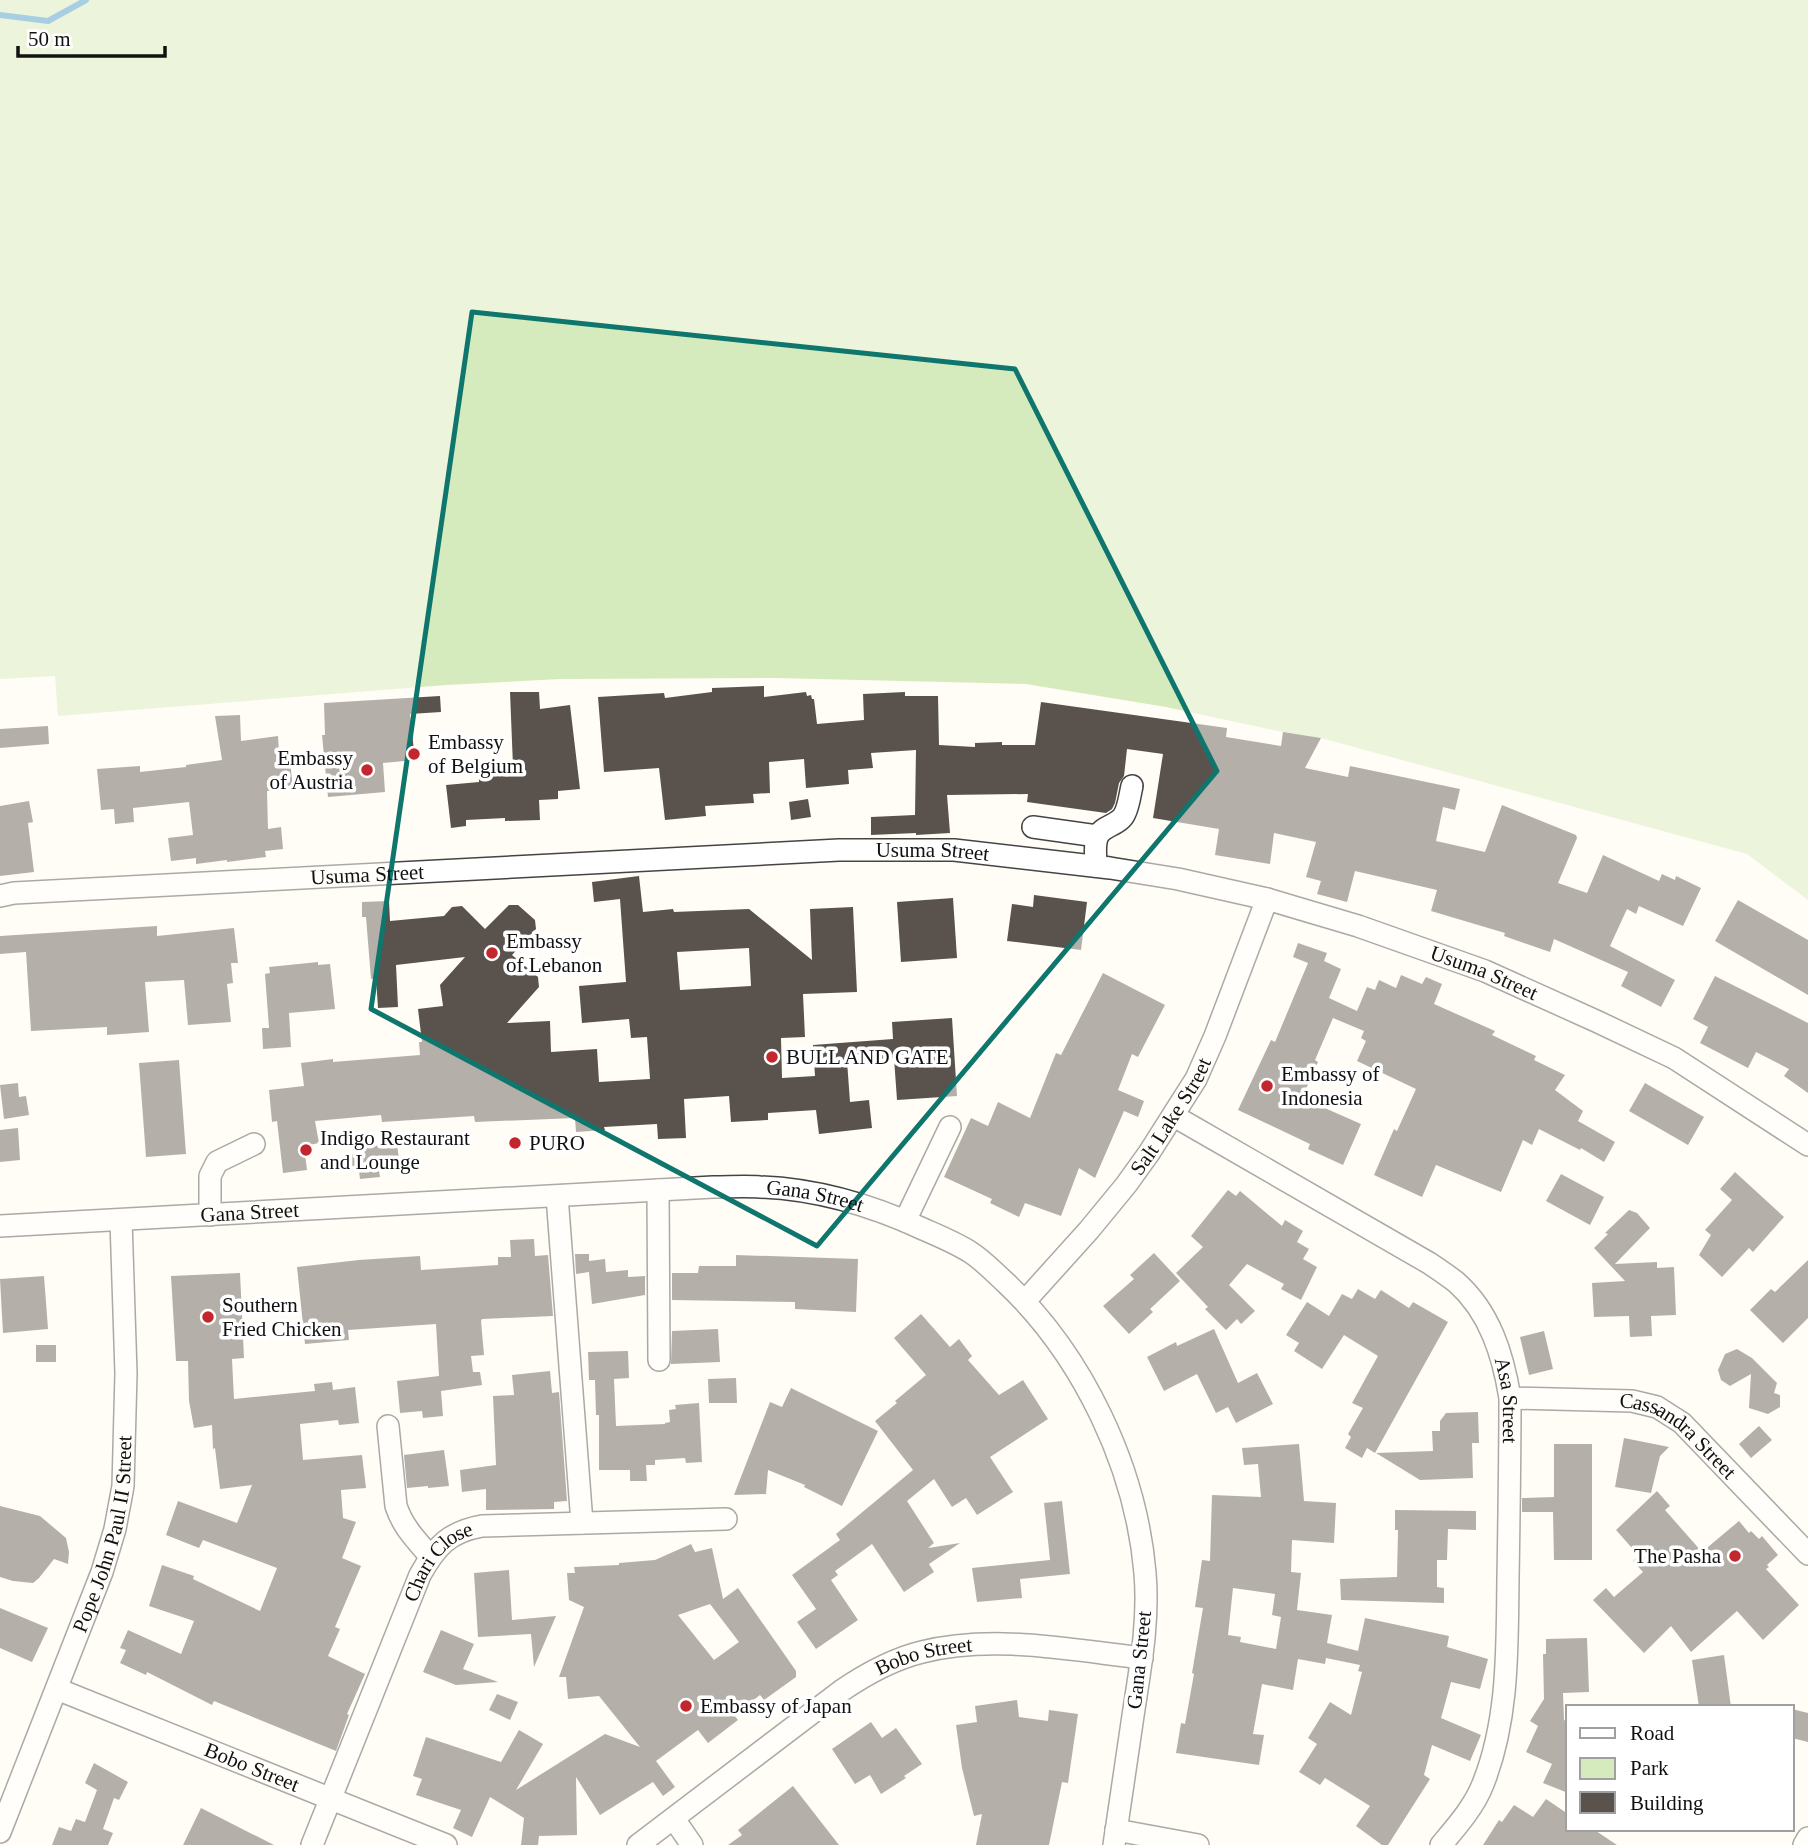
<svg xmlns="http://www.w3.org/2000/svg" width="1808" height="1845" font-family="Georgia,serif">
<style>
.green{fill:#d5ebbd}
.lines{fill:none;stroke-linecap:round;stroke-linejoin:round}
.stream{stroke:#3f96cf;stroke-width:6}
.building{fill:#5a524d;fill-rule:evenodd}
.minor-casing{stroke:#444;stroke-width:24}
.minor{stroke:#fff;stroke-width:21}
.marked{fill:none;stroke:#0f766e;stroke-width:5;stroke-linejoin:round}
.poi-dot{fill:#c4262e;stroke:#fff;stroke-width:2.5}
.labels{text-anchor:middle;dominant-baseline:central;stroke-width:7;stroke-linejoin:round;paint-order:stroke}
.poi-label{font-size:21px;fill:#111;stroke:#fff;text-anchor:start}
.street-label{font-size:21px;fill:#111;stroke:#fff}
</style>
<rect width="100%" height="100%" fill="#fffdf5"/>
<!-- green -->
<polygon class="green" points="0,0 1808,0 1808,900 1747,854 1321,738 1283,732 1166,707 1026,684 776,678 560,679 446,685 58,716 55,676 0,679"/>
<g class="lines">
<!-- stream -->
<polyline class="stream" points="0,15 48,21 86,0"/>
</g>
<!-- building -->
<g class="building">
<polygon points="764,686 764,697 806,692 807,696 811,695 812,699 814,699 817,724 864,720 863,694 905,692 905,696 938,696 939,745 975,747 975,743 1002,742 1002,745 1035,745 1041,702 1227,728 1226,737 1281,746 1283,732 1321,738 1305,768 1348,777 1350,766 1460,789 1455,810 1443,807 1436,841 1485,852 1502,805 1576,835 1577,838 1558,883 1587,893 1603,855 1659,881 1662,874 1675,880 1676,876 1701,888 1683,926 1639,906 1636,914 1627,909 1610,946 1675,980 1661,1007 1621,986 1628,972 1554,939 1550,952 1504,936 1505,933 1431,911 1437,890 1355,871 1347,902 1317,894 1321,881 1306,877 1316,842 1274,833 1270,864 1215,855 1219,829 1153,818 1163,754 1127,749 1124,776 1119,783 1115,803 1112,809 1106,813 1027,802 1028,794 947,795 950,833 916,835 916,833 871,835 871,817 915,815 916,750 871,753 873,768 848,770 849,784 806,788 804,759 769,762 770,793 753,794 754,803 705,806 706,816 665,820 659,768 604,772 598,697 664,693 665,698 712,692 712,688"/>
<polygon points="510,692 539,692 540,709 570,705 580,789 558,791 558,799 539,800 540,820 505,821 505,818 466,820 466,826 451,828 446,785 479,782 479,768 513,766"/>
<polygon points="440,696 441,712 410,714 415,760 383,763 385,792 328,797 322,735 325,735 324,703"/>
<polygon points="240,715 241,741 278,736 279,752 289,751 293,789 267,791 268,829 281,827 283,849 265,851 266,857 227,862 227,860 196,864 196,858 171,861 168,838 193,835 189,802 133,808 134,822 115,824 114,809 101,810 97,769 140,766 140,772 186,767 186,765 222,760 215,716"/>
<polygon points="48,726 49,744 0,748 0,729"/>
<polygon points="808,799 811,817 791,820 789,802"/>
<polygon points="29,801 33,822 28,823 34,872 0,876 0,806"/>
<path d="M639,876L643,912L673,909L674,912L749,909L812,960L810,909L853,907L857,992L803,994L805,1037L781,1038L782,1078L815,1076L813,1045L893,1039L892,1022L952,1018L957,1096L897,1100L894,1058L847,1061L850,1102L869,1100L872,1128L819,1134L816,1110L768,1113V1120L731,1122L729,1096L684,1099L686,1138L658,1139L657,1124L604,1127L605,1130L576,1132L575,1118L475,1122L474,1116L382,1122L381,1115L315,1121L319,1143L304,1146L307,1170L283,1173L277,1121L272,1122L269,1090L304,1086L301,1063L333,1059V1062L420,1055L419,1042H422L418,1009L443,1006L440,985L465,957L396,965L398,1007L378,1008L376,978L371,979L366,917H362V902L389,901L390,921L444,916L452,907L462,906L485,929L509,905H518L535,920L536,929L512,955L538,977L539,987L507,1023L550,1021L551,1052L597,1049L599,1082L650,1079L647,1037L631,1038L629,1019L582,1023L579,986L626,982L620,899L594,902L592,882ZM749,948L751,986L680,990L677,952Z"/>
<polygon points="1034,895 1087,902 1081,950 1007,941 1012,904 1033,907"/>
<polygon points="953,898 957,958 901,962 897,902"/>
<polygon points="1738,900 1808,940 1808,995 1715,941"/>
<polygon points="157,926 157,936 234,928 238,963 231,963 233,983 227,984 231,1022 188,1025 184,980 145,982 149,1032 107,1035 107,1027 31,1031 26,952 0,954 0,936"/>
<polygon points="1298,943 1327,953 1324,961 1341,969 1329,998 1357,1011 1367,987 1375,990 1379,980 1396,988 1401,975 1422,984 1426,977 1442,984 1434,1004 1495,1031 1492,1035 1536,1056 1534,1060 1565,1075 1555,1090 1583,1111 1578,1121 1615,1142 1604,1162 1581,1148 1580,1150 1539,1129 1532,1145 1523,1140 1501,1192 1436,1165 1422,1197 1374,1175 1394,1129 1397,1131 1416,1089 1357,1061 1366,1041 1361,1038 1364,1031 1333,1018 1315,1060 1318,1062 1302,1098 1361,1124 1343,1165 1308,1149 1310,1144 1238,1110 1271,1040 1275,1042 1308,963 1293,957"/>
<polygon points="318,962 318,965 330,964 335,1009 289,1013 291,1047 263,1049 262,1028 269,1028 265,974 270,973 269,967"/>
<polygon points="1103,973 1165,1005 1138,1057 1132,1054 1118,1090 1144,1101 1138,1117 1124,1111 1095,1178 1079,1168 1061,1216 1025,1203 1019,1217 990,1203 992,1199 944,1177 971,1118 988,1126 998,1102 1030,1118 1056,1053 1061,1055"/>
<polygon points="1715,976 1808,1023 1808,1093 1784,1076 1789,1069 1756,1052 1748,1068 1700,1043 1708,1027 1693,1019"/>
<polygon points="179,1060 186,1154 146,1157 139,1063"/>
<polygon points="18,1083 19,1097 26,1096 29,1115 4,1119 0,1085"/>
<polygon points="1645,1083 1704,1117 1688,1145 1629,1111"/>
<polygon points="18,1128 20,1160 0,1162 0,1130"/>
<polygon points="397,1143 399,1161 378,1163 380,1177 360,1179 359,1171 347,1172 345,1155 357,1154 357,1148"/>
<polygon points="1735,1172 1784,1217 1753,1252 1749,1248 1722,1277 1699,1255 1711,1235 1705,1230 1732,1200 1720,1189"/>
<polygon points="1561,1174 1604,1197 1590,1225 1546,1201"/>
<polygon points="1228,1190 1236,1196 1240,1191 1282,1226 1285,1220 1303,1231 1297,1242 1309,1249 1303,1259 1317,1267 1301,1300 1281,1289 1284,1284 1247,1264 1229,1285 1255,1311 1241,1324 1237,1319 1226,1330 1205,1309 1208,1307 1176,1273 1203,1247 1191,1236"/>
<polygon points="1629,1210 1637,1213 1650,1228 1615,1264 1657,1262 1657,1268 1674,1267 1676,1315 1651,1316 1652,1336 1630,1337 1629,1316 1594,1317 1592,1283 1625,1281 1594,1248 1608,1234 1605,1233"/>
<polygon points="534,1239 535,1256 548,1255 553,1316 482,1319 481,1321 484,1355 471,1356 473,1372 480,1372 482,1385 441,1391 443,1416 423,1418 422,1411 400,1413 397,1381 439,1376 436,1324 348,1330 349,1340 305,1344 297,1267 359,1260 420,1256 421,1270 498,1265 498,1257 511,1257 510,1240"/>
<polygon points="1154,1253 1180,1281 1150,1309 1153,1312 1129,1334 1103,1306 1134,1279 1130,1275"/>
<polygon points="575,1254 589,1254 589,1261 605,1259 606,1272 628,1270 628,1277 645,1276 645,1295 592,1304 589,1272 576,1274"/>
<polygon points="736,1255 858,1259 856,1312 795,1309 795,1302 672,1300 672,1273 698,1273 699,1266 736,1266"/>
<polygon points="1808,1260 1808,1318 1783,1343 1750,1310 1771,1289 1775,1292"/>
<polygon points="240,1273 244,1358 232,1359 234,1399 315,1391 314,1384 332,1382 333,1390 355,1387 359,1423 339,1425 338,1420 300,1424 303,1460 362,1455 366,1488 341,1490 343,1518 356,1522 342,1558 361,1566 335,1627 340,1629 328,1656 365,1674 347,1714 349,1715 336,1751 214,1701 212,1705 147,1672 146,1675 120,1663 126,1650 120,1648 128,1630 181,1654 194,1621 149,1606 162,1565 194,1576 193,1579 260,1611 277,1568 203,1540 199,1548 166,1535 178,1501 237,1523 252,1485 220,1489 215,1448 213,1449 212,1425 194,1428 189,1401 188,1361 176,1361 171,1276"/>
<polygon points="44,1276 48,1329 3,1333 0,1279"/>
<polygon points="1358,1289 1375,1299 1381,1290 1409,1308 1413,1302 1448,1322 1375,1453 1367,1448 1362,1458 1345,1448 1351,1437 1348,1434 1363,1408 1352,1403 1378,1356 1344,1335 1322,1369 1294,1351 1299,1343 1286,1335 1307,1302 1329,1316 1342,1294 1352,1299"/>
<polygon points="921,1314 950,1347 959,1339 972,1356 968,1360 999,1395 1023,1380 1048,1419 990,1457 1013,1492 977,1515 966,1498 952,1507 934,1479 907,1501 934,1543 928,1548 960,1543 929,1564 934,1572 904,1592 872,1544 835,1571 838,1575 831,1580 858,1620 816,1649 797,1622 816,1609 792,1575 840,1540 836,1534 913,1470 875,1421 897,1403 895,1401 926,1375 894,1338"/>
<polygon points="718,1329 720,1362 671,1364 672,1331"/>
<polygon points="1214,1329 1238,1383 1257,1373 1273,1404 1236,1423 1228,1407 1216,1413 1197,1374 1164,1391 1147,1357 1176,1342 1177,1346"/>
<polygon points="1544,1331 1553,1369 1529,1375 1520,1337"/>
<rect x="36" y="1345" width="20" height="17"/>
<polygon points="1737,1349 1752,1358 1777,1383 1774,1393 1780,1395 1780,1407 1768,1414 1749,1408 1751,1374 1730,1386 1721,1380 1718,1370 1725,1354"/>
<polygon points="628,1351 629,1378 614,1379 616,1426 665,1424 665,1423 670,1422 669,1410 676,1409 675,1405 699,1403 702,1462 686,1463 685,1458 655,1460 655,1465 646,1465 647,1481 630,1481 630,1470 599,1470 599,1415 596,1415 595,1380 589,1380 588,1352"/>
<polygon points="550,1371 552,1393 559,1392 567,1501 554,1502 554,1509 486,1510 486,1489 462,1492 460,1470 496,1465 493,1396 514,1395 512,1375"/>
<polygon points="736,1378 737,1403 709,1403 708,1379"/>
<polygon points="791,1388 878,1431 842,1506 804,1487 805,1485 768,1470 766,1494 734,1495 770,1402 782,1407"/>
<polygon points="1478,1412 1479,1443 1472,1443 1473,1478 1420,1480 1376,1453 1433,1451 1432,1431 1440,1431 1440,1421 1446,1413"/>
<polygon points="1759,1426 1772,1440 1751,1458 1739,1444"/>
<polygon points="1624,1438 1669,1447 1660,1456 1651,1493 1615,1487"/>
<path d="M1299,1444L1304,1501L1336,1503L1334,1543L1292,1540L1291,1572L1301,1573L1297,1610L1332,1615L1327,1643L1358,1651L1365,1618L1449,1636L1447,1647L1488,1659L1480,1689L1451,1682L1441,1718L1481,1735L1470,1761L1432,1745L1424,1775L1430,1779L1388,1845H1382L1356,1826L1370,1806L1325,1778L1320,1785L1299,1772L1317,1744L1308,1738L1330,1702L1351,1715L1362,1672L1358,1671L1360,1665L1326,1658L1325,1664L1298,1659L1293,1690L1262,1684L1253,1734L1264,1735L1259,1765L1176,1753L1181,1723L1185,1724L1194,1674L1192,1673L1203,1608L1195,1607L1202,1560L1210,1561L1212,1495L1261,1497L1258,1464L1244,1465L1242,1448ZM1233,1588L1275,1594L1272,1615L1281,1617L1276,1649L1240,1642L1241,1637L1228,1635Z"/>
<polygon points="1554,1444 1592,1444 1592,1560 1554,1560 1553,1512 1522,1512 1522,1498 1554,1497"/>
<polygon points="444,1450 449,1486 428,1488 428,1486 407,1488 404,1455"/>
<polygon points="1657,1491 1670,1506 1665,1510 1702,1552 1739,1521 1749,1533 1751,1531 1759,1539 1762,1536 1778,1555 1767,1565 1769,1567 1766,1569 1799,1605 1763,1640 1737,1611 1691,1652 1671,1626 1644,1653 1593,1600 1606,1588 1614,1597 1643,1572 1633,1561 1639,1556 1616,1530"/>
<polygon points="1062,1501 1070,1574 1020,1579 1022,1598 977,1602 972,1568 1050,1560 1044,1503"/>
<polygon points="0,1506 40,1516 66,1538 69,1552 68,1564 54,1559 39,1578 33,1583 13,1581 0,1577"/>
<polygon points="1395,1510 1476,1511 1476,1530 1448,1529 1447,1560 1437,1560 1437,1587 1444,1588 1444,1603 1341,1600 1340,1579 1397,1577 1398,1530 1395,1530"/>
<path d="M691,1544L695,1552L712,1548L723,1599L738,1588L796,1671V1677L764,1700L760,1695L734,1715L738,1720L708,1743L698,1730L656,1761L675,1787L663,1796L653,1782L600,1815L576,1777L577,1835L539,1836L538,1845H521L524,1818L490,1797L472,1837L453,1828L461,1810L416,1795L422,1779L413,1776L426,1737L501,1762L519,1730L543,1744L516,1790L605,1734L640,1747L599,1696L568,1699L566,1677H559L584,1607L569,1600L567,1573H575L574,1567L619,1565V1563L655,1560ZM710,1604L739,1642L714,1660L678,1615Z"/>
<polygon points="509,1570 512,1620 556,1616 534,1667 531,1634 478,1637 474,1573"/>
<polygon points="0,1608 48,1628 32,1662 0,1648"/>
<polygon points="441,1630 474,1644 463,1669 498,1682 456,1685 423,1672"/>
<polygon points="1587,1638 1589,1692 1563,1693 1564,1720 1568,1722 1568,1793 1543,1783 1552,1764 1526,1752 1538,1726 1530,1721 1544,1699 1543,1654 1546,1654 1546,1639"/>
<polygon points="1724,1655 1731,1707 1699,1707 1692,1660"/>
<polygon points="497,1694 518,1702 510,1720 489,1710"/>
<polygon points="1017,1700 1019,1717 1048,1721 1049,1710 1078,1714 1068,1783 1062,1782 1049,1845 976,1845 982,1814 974,1816 962,1768 956,1725 977,1722 975,1706"/>
<polygon points="1792,1709 1808,1713 1808,1742 1792,1738"/>
<polygon points="871,1722 882,1738 896,1728 922,1764 904,1776 906,1778 881,1794 870,1775 855,1784 832,1749"/>
<polygon points="94,1763 128,1782 119,1800 114,1798 103,1829 113,1833 108,1845 52,1845 59,1827 71,1831 76,1819 85,1822 97,1790 85,1783"/>
<polygon points="793,1786 839,1845 728,1845 742,1835 738,1830"/>
<polygon points="1546,1799 1568,1814 1568,1829 1593,1829 1617,1845 1483,1845 1499,1820 1502,1822 1514,1805 1533,1817"/>
<polygon points="201,1808 274,1845 183,1845"/>
</g>
<g class="lines">
<defs>
<g id="minor">
<polyline points="1033,827 1097,836"/>
<path d="M1096,866C1096,857 1094,847 1097,838C1101,825 1120,826 1125,813C1129,805 1130,794 1132,786"/>
<path id="s1" d="M0,896L14,893L839,850H954L1110,868L1178,879L1267,899L1358,926L1485,971L1596,1021L1674,1058L1808,1145"/>
<path id="s2" d="M1174,1116L1429,1263C1438,1269 1447,1275 1456,1282C1490,1312 1503,1355 1510,1398C1510,1458 1509,1518 1508,1579C1507,1648 1509,1719 1483,1784C1474,1807 1457,1826 1441,1845"/>
<polyline points="658,1190 659,1360"/>
<polyline points="557,1196 582,1523"/>
<polyline points="210,1215 210,1176 217,1162 254,1144"/>
<polyline points="905,1221 950,1127"/>
<path id="s3" d="M0,1226L713,1187C729,1187 745,1186 760,1187C817,1189 871,1205 923,1229C939,1236 956,1243 970,1252C983,1260 995,1273 1006,1283C1083,1356 1136,1467 1145,1573C1149,1619 1141,1664 1134,1709C1127,1754 1121,1800 1114,1845"/>
<path id="s4" d="M1025,1301L1089,1230L1126,1185L1149,1153L1196,1079L1215,1036L1267,899"/>
<path id="s5" d="M1510,1398L1632,1401L1657,1407L1682,1423L1808,1554"/>
<path d="M388,1426L396,1506C403,1527 416,1540 430,1556"/>
<path id="s6" d="M57,1689L446,1845"/>
<polyline points="674,1819 692,1845"/>
<polyline points="1116,1830 1198,1845"/>
<path id="s7" d="M0,1832L102,1572L115,1529L123,1486L126,1373L121,1220"/>
<path id="s8" d="M312,1845L420,1575C436,1546 449,1532 482,1526L726,1519"/>
<path id="s9" d="M638,1845L841,1691C866,1674 893,1659 922,1652C993,1634 1071,1650 1142,1658"/>
<polyline points="1804,1845 1808,1838"/>
</g>
</defs>
<!-- minor casing -->
<use href="#minor" class="minor-casing"/>
<!-- minor -->
<use href="#minor" class="minor"/>
</g>
<!-- marked area -->
<path d="M0 0H1808V1845H0ZM472,312L1015,369L1217,771L817,1246L371,1009Z" fill="#fffdf5" fill-opacity=".55" fill-rule="evenodd"/>
<path class="marked" d="M472,312L1015,369L1217,771L817,1246L371,1009Z"/>
<!-- markers -->
<g class="poi-dot">
<circle cx="414" cy="754" r="7"/>
<circle cx="367" cy="770" r="7"/>
<circle cx="492" cy="953" r="7"/>
<circle cx="772" cy="1057" r="7"/>
<circle cx="1267" cy="1086" r="7"/>
<circle cx="515" cy="1143" r="7"/>
<circle cx="306" cy="1150" r="7"/>
<circle cx="208" cy="1317" r="7"/>
<circle cx="1735" cy="1556" r="7"/>
<circle cx="686" cy="1706" r="7"/>
</g>
<g class="labels">
<!-- poi labels -->
<g class="poi-label">
<text x="428" y="742">Embassy<tspan x="428" dy="24">of Belgium</tspan></text>
<text x="353" y="758" text-anchor="end">Embassy<tspan x="353" dy="24">of Austria</tspan></text>
<text x="506" y="941">Embassy<tspan x="506" dy="24">of Lebanon</tspan></text>
<text x="786" y="1057">BULL AND GATE</text>
<text x="1281" y="1074">Embassy of<tspan x="1281" dy="24">Indonesia</tspan></text>
<text x="320" y="1138">Indigo Restaurant<tspan x="320" dy="24">and Lounge</tspan></text>
<text x="529" y="1143">PURO</text>
<text x="222" y="1305">Southern<tspan x="222" dy="24">Fried Chicken</tspan></text>
<text x="1721" y="1556" text-anchor="end">The Pasha</text>
<text x="700" y="1706">Embassy of Japan</text>
</g>
<!-- street labels -->
<g class="street-label">
<text stroke="none"><textPath href="#s1" startOffset="934">Usuma Street</textPath></text>
<text stroke="none"><textPath href="#s1" startOffset="368">Usuma Street</textPath></text>
<text stroke="none"><textPath href="#s1" startOffset="1502">Usuma Street</textPath></text>
<text stroke="none"><textPath href="#s4" startOffset="236">Salt Lake Street</textPath></text>
<text stroke="none"><textPath href="#s3" startOffset="817">Gana Street</textPath></text>
<text stroke="none"><textPath href="#s3" startOffset="250">Gana Street</textPath></text>
<text stroke="none"><textPath href="#s2" startOffset="460">Asa Street</textPath></text>
<text stroke="none"><textPath href="#s5" startOffset="180">Cassandra Street</textPath></text>
<text stroke="none"><textPath href="#s7" startOffset="317">Pope John Paul II Street</textPath></text>
<text stroke="none"><textPath href="#s8" startOffset="313">Chari Close</textPath></text>
<text stroke="none"><textPath href="#s9" startOffset="346">Bobo Street</textPath></text>
<text transform="translate(1139 1660) rotate(-84)">Gana Street</text>
<text stroke="none"><textPath href="#s6" startOffset="210">Bobo Street</textPath></text>
</g>
</g>
<!-- legend -->
<rect x="1566" y="1705" width="228" height="126" fill="#ffffff" stroke="#a0a0a0" stroke-width="2"/>
<rect x="1580" y="1728" width="35" height="10" fill="#ffffff" stroke="#a0a0a0" stroke-width="2"/>
<text x="1630" y="1740" font-size="21" fill="#111111">Road</text>
<rect x="1580" y="1758" width="35" height="21" fill="#d5ebbd" stroke="#a0a0a0" stroke-width="2"/>
<text x="1630" y="1775" font-size="21" fill="#111111">Park</text>
<rect x="1580" y="1792" width="35" height="21" fill="#5a524d" stroke="#a0a0a0" stroke-width="2"/>
<text x="1630" y="1810" font-size="21" fill="#111111">Building</text>
<!-- scale -->
<path d="M18 46v10h147v-10" fill="none" stroke="#111111" stroke-width="3.5"/>
<text x="28" y="46" font-size="21" fill="#111111" stroke="#ffffff" stroke-width="5" paint-order="stroke">50 m</text>
</svg>
